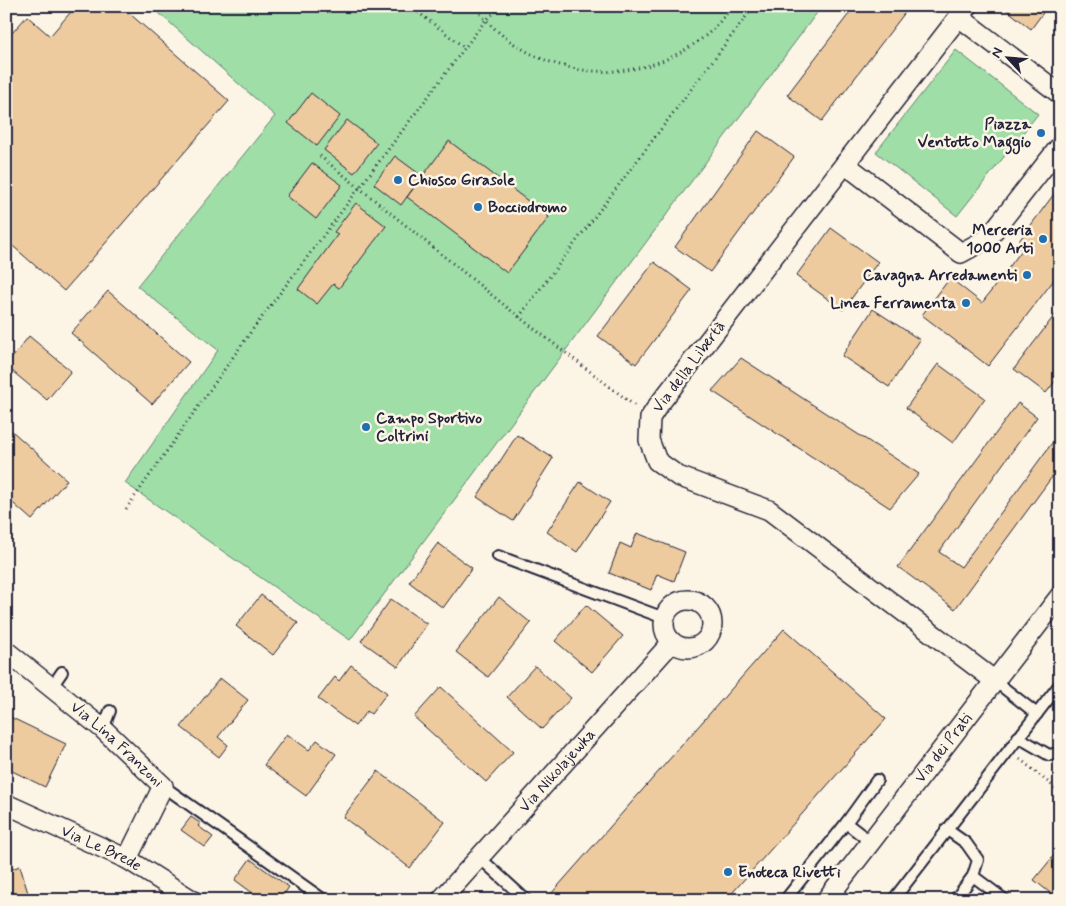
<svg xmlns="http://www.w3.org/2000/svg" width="1066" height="906" font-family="Mynerve,sans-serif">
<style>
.green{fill:#9fdea7;stroke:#608071}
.building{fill:#eecb9f;stroke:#22223b}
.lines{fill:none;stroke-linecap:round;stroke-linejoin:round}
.lane-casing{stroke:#22223b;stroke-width:14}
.street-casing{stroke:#22223b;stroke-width:22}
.path{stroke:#22223b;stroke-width:3;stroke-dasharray:1 4;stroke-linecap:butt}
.lane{stroke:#fcf5e5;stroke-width:10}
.street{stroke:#fcf5e5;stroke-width:19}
.poi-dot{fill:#1f6fb2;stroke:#fcf5e5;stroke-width:2}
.labels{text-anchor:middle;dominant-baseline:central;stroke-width:5;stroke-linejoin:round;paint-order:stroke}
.poi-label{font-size:16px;font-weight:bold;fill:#22223b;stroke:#fcf5e5;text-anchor:end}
.street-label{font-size:16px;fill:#22223b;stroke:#fcf5e5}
</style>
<rect width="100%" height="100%" fill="#fcf5e5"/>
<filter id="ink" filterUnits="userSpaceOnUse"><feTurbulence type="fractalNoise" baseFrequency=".02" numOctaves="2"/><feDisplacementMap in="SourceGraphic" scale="10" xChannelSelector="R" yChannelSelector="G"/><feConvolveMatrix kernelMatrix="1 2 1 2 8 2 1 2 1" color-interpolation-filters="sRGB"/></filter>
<g filter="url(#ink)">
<!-- green -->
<g class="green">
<polygon points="151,6 822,6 350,640 125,483 218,350 137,286 275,116"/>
<polygon points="956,50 1038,114 957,216 876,152"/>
</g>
<!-- building -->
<g class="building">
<polygon points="76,6 121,6 229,101 64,291 6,240 6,40 27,16 50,36"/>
<polygon points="855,6 910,6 822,121 787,95"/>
<polygon points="1002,6 1048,6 1031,29"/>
<polygon points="311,93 340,116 317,146 288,123"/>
<polygon points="347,120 377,143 354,173 324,150"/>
<polygon points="758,131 794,157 710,272 675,247"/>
<polygon points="449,141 549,217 507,273 407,197"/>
<polygon points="395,156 422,176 401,205 374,184"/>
<polygon points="312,163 342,185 316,219 287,196"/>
<polygon points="1060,186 1060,272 988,366 922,315 950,278 982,303 1022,250 1016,245"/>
<polygon points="356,203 386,226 339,288 333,284 317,304 298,289 338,234 334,232"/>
<polygon points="831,228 878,262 843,310 796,276"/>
<polygon points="654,262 692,290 636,364 598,336"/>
<polygon points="108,291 189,362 152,404 71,333"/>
<polygon points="1060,308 1060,375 1046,393 1014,369"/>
<polygon points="873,309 920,340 889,387 842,356"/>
<polygon points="29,336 71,371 47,400 6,366"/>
<polygon points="741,358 919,474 890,508 712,391"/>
<polygon points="938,364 985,398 953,443 906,408"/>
<polygon points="1018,403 1037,417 939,552 961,567 1060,432 1060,466 955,609 898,567"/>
<polygon points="12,431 67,480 32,520 6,497 6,438"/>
<polygon points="517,435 553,458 513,521 477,497"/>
<polygon points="580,482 610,502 577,552 547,532"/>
<polygon points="637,533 685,552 674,581 657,574 651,590 609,573 620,543 631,548"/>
<polygon points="438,543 472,568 443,608 409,582"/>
<polygon points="261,595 298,623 273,655 236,626"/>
<polygon points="499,597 531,623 488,677 456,652"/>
<polygon points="391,599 427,624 398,667 361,641"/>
<polygon points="586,605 623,636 592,672 555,641"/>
<polygon points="784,629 886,719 726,900 557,900 551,894"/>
<polygon points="351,665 387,693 371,714 367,711 355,726 318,699 335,677 339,681"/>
<polygon points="535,666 571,698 542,729 507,697"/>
<polygon points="220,678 248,700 218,737 228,745 219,757 181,727"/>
<polygon points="441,687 513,752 486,782 414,717"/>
<polygon points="6,715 66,744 45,787 6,768"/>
<polygon points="287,734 309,750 317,740 336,754 306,796 264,765"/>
<polygon points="378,771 445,822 410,868 343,817"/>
<polygon points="191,817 200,823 198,826 213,837 205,847 181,830"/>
<polygon points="1060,848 1060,900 1059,900 1034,880"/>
<polygon points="250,859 289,887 280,900 262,900 235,880"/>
<polygon points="20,866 30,900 6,900 6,871"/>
</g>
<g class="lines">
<defs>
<g id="lane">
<polyline points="498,556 664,618"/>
<polyline points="995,681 1037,714"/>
<polyline points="51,688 62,672"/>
<polyline points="103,729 110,711"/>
<polyline points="1018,737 1049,755 1060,753"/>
<polyline points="163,786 324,900"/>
<polyline points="846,823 877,780"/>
<polyline points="946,829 966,843 978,860 973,876 955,900"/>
<polyline points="480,858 526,900"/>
<polyline points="973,876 1005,900"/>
<polyline points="785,900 846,823 872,843"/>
<polyline points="893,900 1060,684"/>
</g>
<g id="street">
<polyline points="967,6 657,407 650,418 649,440 657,461 678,476 769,510 995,681"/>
<polyline points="959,17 1060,94"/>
<polyline points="845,164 961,253 988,238 1060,146"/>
<circle cx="688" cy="624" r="24"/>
<path id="s1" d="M6,651L103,729L163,786L127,859"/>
<path id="s2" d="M6,804L127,859L192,900"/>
<path id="s3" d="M441,900L672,642"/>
<path id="s4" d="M826,900L1060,596"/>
</g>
</defs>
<!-- lane casing -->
<use href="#lane" class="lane-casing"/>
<!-- street casing -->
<use href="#street" class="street-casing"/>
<!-- path -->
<g class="path">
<polyline points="410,6 465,48"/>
<path d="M474,6C529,78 631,94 704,37C715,29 724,16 733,6"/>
<polyline points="320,156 519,317 635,406"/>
<polyline points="519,317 751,10 746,6"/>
<polyline points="126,509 250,333 485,21 502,6"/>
<polyline points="1020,759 1060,792"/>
</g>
<!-- lane -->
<use href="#lane" class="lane"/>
<!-- street -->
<use href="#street" class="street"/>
</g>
</g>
<!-- markers -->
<g class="poi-dot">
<circle cx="1041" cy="133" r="5"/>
<circle cx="398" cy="180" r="5"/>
<circle cx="478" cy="207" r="5"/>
<circle cx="1043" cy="239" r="5"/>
<circle cx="1027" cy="275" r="5"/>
<circle cx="966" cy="303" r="5"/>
<circle cx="366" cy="427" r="5"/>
<circle cx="728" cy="872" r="5"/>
</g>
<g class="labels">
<!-- poi labels -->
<g class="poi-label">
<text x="1031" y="124">Piazza<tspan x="1031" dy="18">Ventotto Maggio</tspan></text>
<text x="408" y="180" text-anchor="start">Chiosco Girasole</text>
<text x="488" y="207" text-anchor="start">Bocciodromo</text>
<text x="1033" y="230">Merceria<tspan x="1033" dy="18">1000 Arti</tspan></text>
<text x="1017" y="275">Cavagna Arredamenti</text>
<text x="956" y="303">Linea Ferramenta</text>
<text x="376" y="418" text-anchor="start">Campo Sportivo<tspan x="376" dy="18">Coltrini</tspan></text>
<text x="738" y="872" text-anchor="start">Enoteca Rivetti</text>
</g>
<!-- street labels -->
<g class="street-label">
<text transform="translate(689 367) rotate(-53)">Via della Libertà</text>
<text stroke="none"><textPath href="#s1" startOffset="145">Via Lina Franzoni</textPath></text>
<text stroke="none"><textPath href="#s4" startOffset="192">Via dei Prati</textPath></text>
<text stroke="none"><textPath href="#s3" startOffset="174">Via Nikolajewka</textPath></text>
<text stroke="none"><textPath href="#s2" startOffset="105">Via Le Brede</textPath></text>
</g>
</g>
<!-- margin -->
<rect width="1066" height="906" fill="none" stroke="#fcf5e5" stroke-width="25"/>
<rect x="12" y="12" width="1041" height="881" fill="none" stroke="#22223b" stroke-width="2" filter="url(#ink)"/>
<!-- north arrow -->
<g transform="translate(1008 58) rotate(296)" stroke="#fcf5e5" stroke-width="4" paint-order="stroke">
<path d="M0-4L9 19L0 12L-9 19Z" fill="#22223b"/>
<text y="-8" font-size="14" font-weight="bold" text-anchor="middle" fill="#22223b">N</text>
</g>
</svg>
